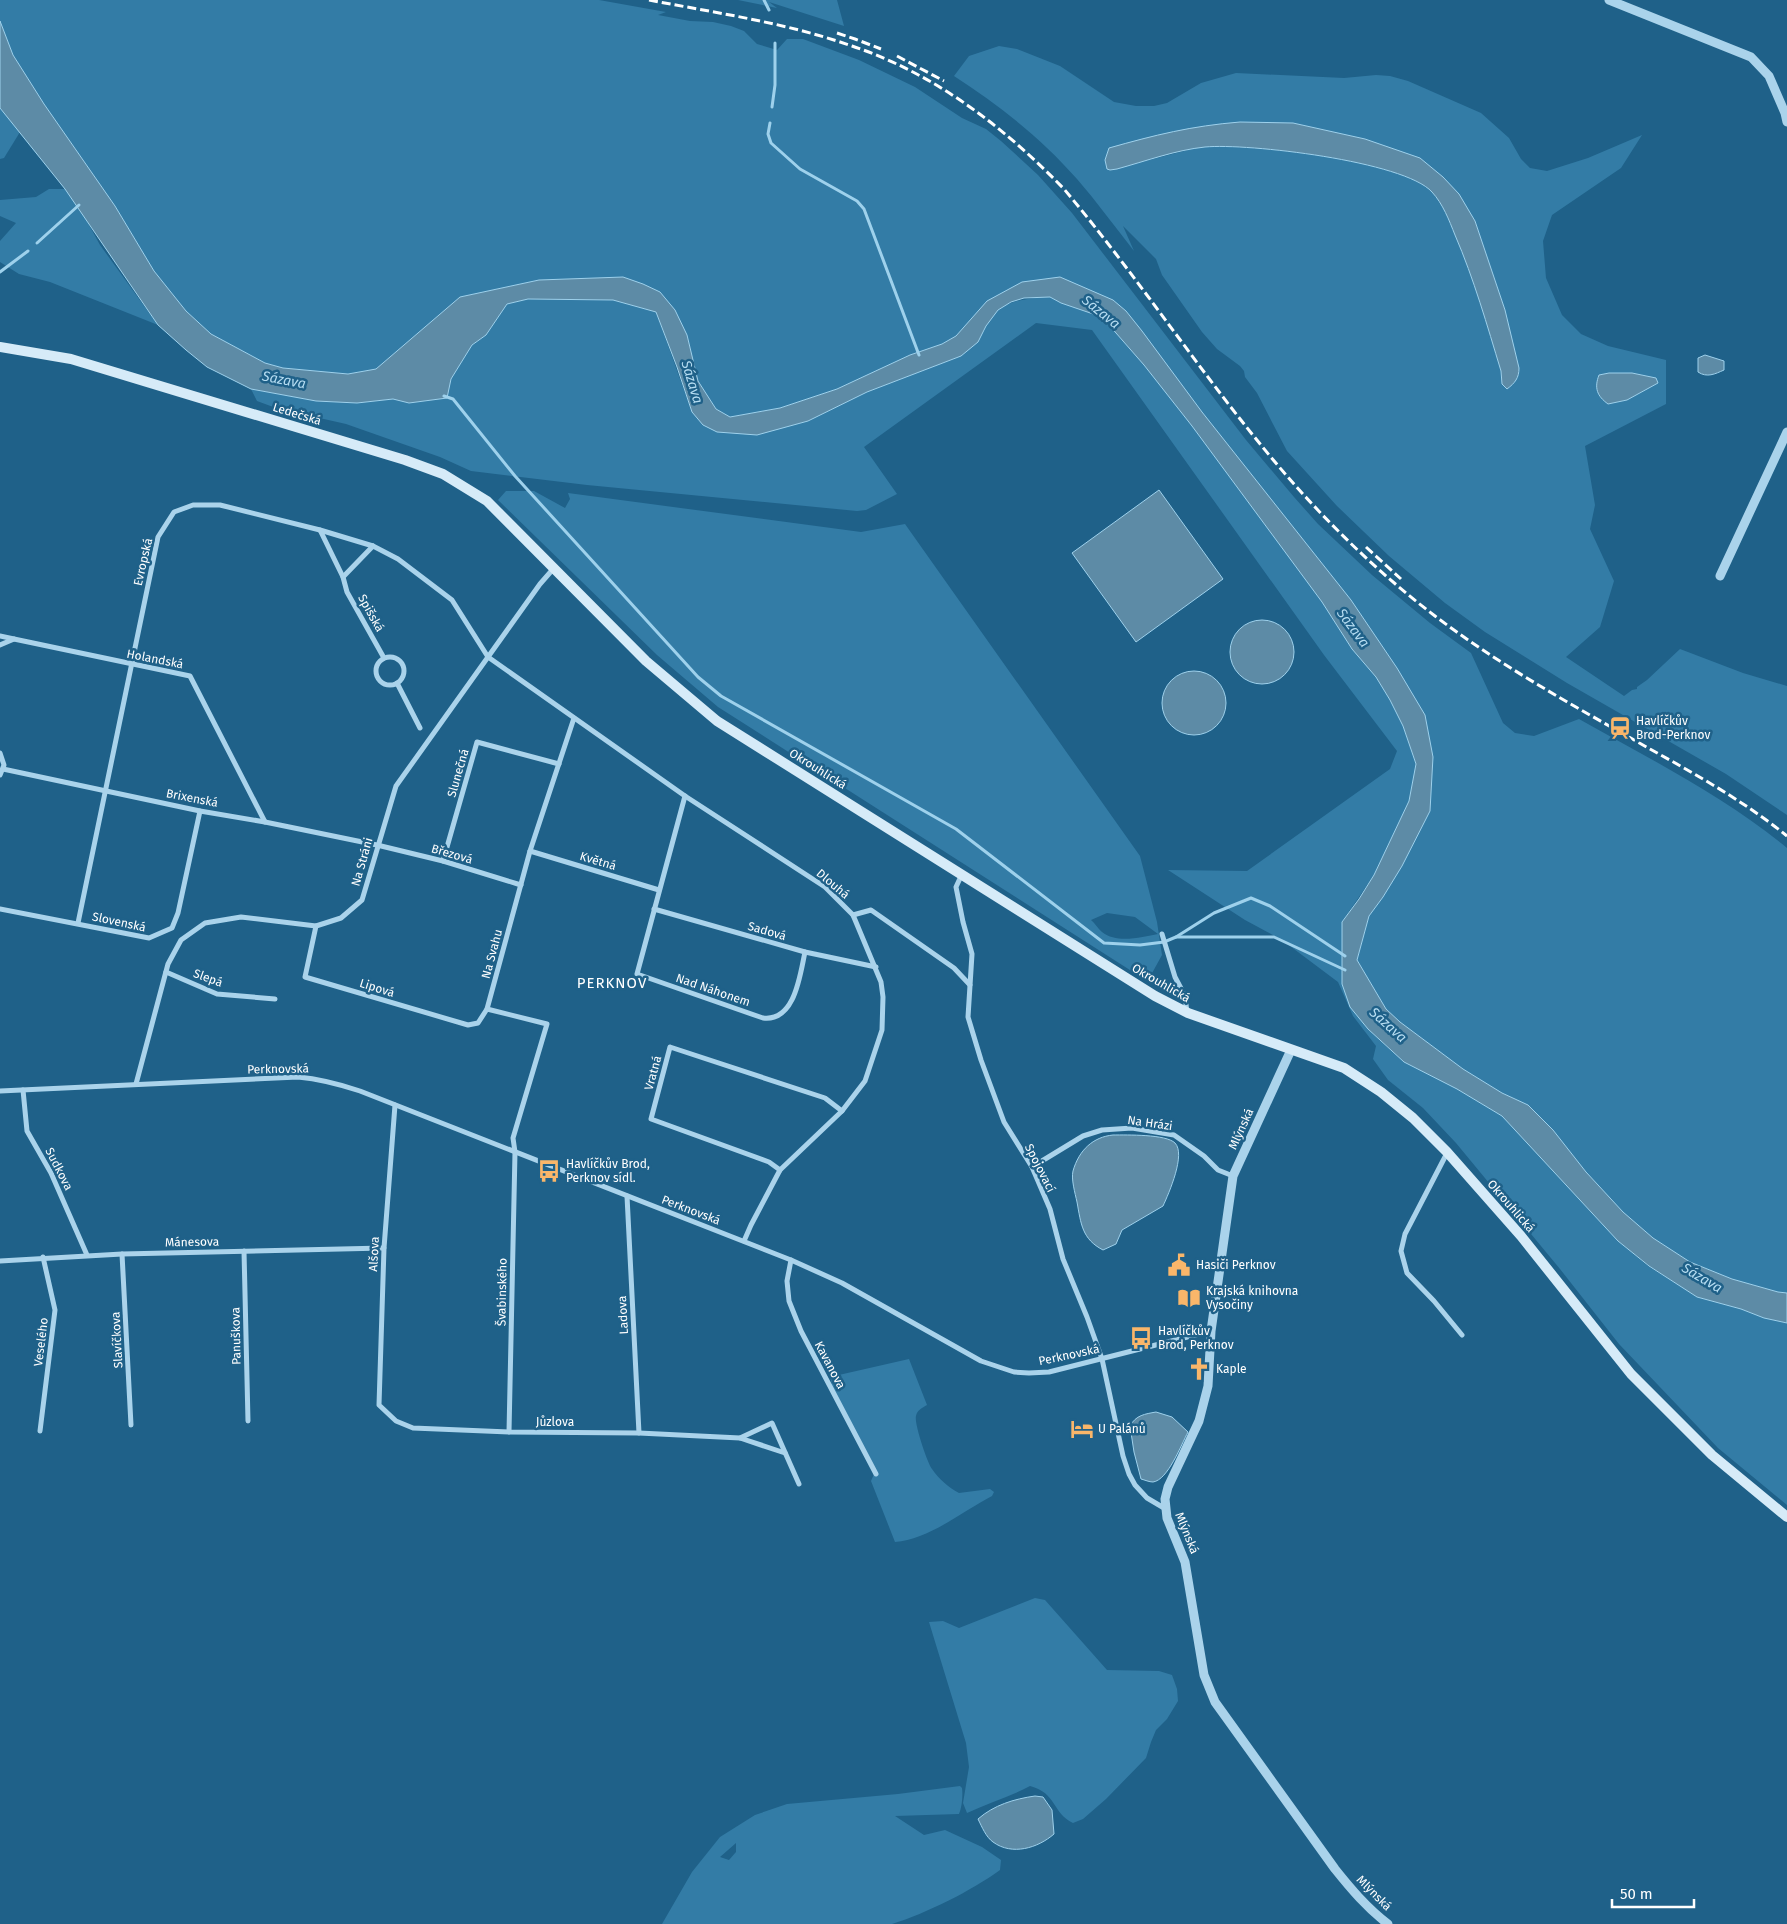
<svg xmlns="http://www.w3.org/2000/svg" width="1787" height="1924" font-family="'Fira Sans',sans-serif">
<style>
.green{fill:#337ca6;fill-rule:evenodd}
.water{fill:#5d8ba6;stroke:#9ed1ec}
.lines{fill:none;stroke-linecap:round;stroke-linejoin:round}
.stream{stroke:#9ed1ec;stroke-width:3}
.minor{stroke:#aad3eb;stroke-width:5}
.tertiary{stroke:#aad3eb;stroke-width:9}
.secondary{stroke:#d6ebf8;stroke-width:10}
.rail{stroke:#fff;stroke-width:3;stroke-dasharray:9 4;stroke-linecap:butt}
.labels{text-anchor:middle;dominant-baseline:central;stroke-width:5;stroke-linejoin:round;paint-order:stroke}
.street-label{font-size:12px;fill:#fff;stroke:#1f6189}
.poi-label{font-size:12px;fill:#fff;stroke:#1f6189;text-anchor:start}
.water-label{font-size:14px;font-style:italic;fill:#b6ddf2;stroke:#1f6189}
.quarter-label{font-size:15px;letter-spacing:1px;fill:#fff;stroke:#1f6189}
</style>
<rect width="100%" height="100%" fill="#1f6189"/>
<!-- green -->
<g class="green">
<path d="M0,0H599L666,12L658,15L690,21L713,22L731,26L744,31L757,44L777,50L787,39H803L859,60L915,87L962,118L986,129L1001,141L1038,175L1072,213L1246,440L1294,497L1318,524L1372,575L1430,623L1471,653L1503,723L1515,733L1534,736L1579,719C1650,759 1724,796 1787,848V1293L1778,1292L1732,1279L1690,1262L1653,1238L1623,1212L1586,1172L1553,1130L1528,1105L1502,1093L1463,1069L1400,1022L1386,1009L1357,960L1369,916L1383,897L1430,811L1433,757L1397,668L1351,600L1202,412L1126,311L1060,277L968,323L956,336L942,344L910,355L837,389L780,408L730,417L716,409L698,381L687,335L623,277L539,280L460,297L376,369L348,374L283,368L265,363L211,334L186,311L154,271L115,206L44,104L13,55L0,21Z"/>
<polygon points="738,0 837,0 844,26 769,2 777,8"/>
<path d="M999,46L1017,49L1060,66L1114,102L1136,106H1154L1167,103L1201,83L1236,73L1344,78L1376,75L1390,76L1408,81L1481,113L1509,138L1521,159L1530,168L1547,171L1588,158L1642,135L1621,168L1552,215L1543,241L1546,278L1562,315L1581,334L1608,346L1666,360V404L1585,446L1595,505L1590,529L1614,581L1600,627L1566,657L1624,696L1632,690L1637,689V687L1647,680L1680,649L1743,673L1787,686V815L1726,774L1567,683L1485,632L1445,603L1389,556L1337,506L1287,451L1257,393L1245,377L1244,371L1240,366L1217,349L1202,332L1162,275L1156,259L1123,226L1134,251C1115,227 1097,202 1077,179C1041,138 999,105 954,76L969,56ZM1293,123L1365,139L1475,221L1505,310L1502,384L1501,371C1487,325 1474,279 1455,234C1448,220 1443,203 1431,191C1400,160 1251,144 1206,147C1174,149 1142,164 1110,170ZM1632,373L1647,376L1658,383L1627,400L1608,404Z"/>
<polygon points="0,108 20,132 4,158 0,159"/>
<polygon points="49,189 65,189 82,212 100,245 158,325 50,282 19,274 0,262 0,241 16,223 0,216 0,200 36,197"/>
<path d="M1050,297L1061,303L1102,317L1144,365L1192,426L1322,602L1352,649L1376,677L1390,700L1403,726L1416,765L1409,801L1374,875L1342,922L1368,1029L1386,1046L1404,1062L1457,1089L1502,1116L1618,1241L1648,1266L1697,1297L1741,1309L1764,1318L1787,1323V1505L1718,1448L1619,1344L1560,1269L1456,1143L1423,1108L1388,1080L1373,1059L1376,1046L1353,1016L1338,982L1282,940L1245,920L1168,870L1247,871L1390,769L1397,751L1324,655L1092,330L1036,323L864,447L897,494L866,510L857,511L587,485L471,471L440,457L346,424L293,412L292,414L257,401L251,389L316,401L357,403L393,399L409,403L446,398L451,379L472,345L486,335L507,304L528,299L613,300L656,312L692,412L793,425L808,421L867,392L961,356L984,331C993,301 1024,298 1050,297Z"/>
<path d="M506,491H534L565,508L570,499L568,493L861,532L905,524L1140,856L1157,922L1162,955L1151,975L1144,979L718,707L657,655L498,500ZM1107,913L1135,917L1158,934C1142,937 1117,944 1102,932C1098,929 1095,923 1091,920Z"/>
<path d="M909,1359L927,1405C922,1408 917,1410 916,1416C914,1423 927,1462 932,1469C939,1479 948,1487 959,1493L990,1489L994,1492L992,1496C963,1511 928,1540 895,1542L871,1481L874,1474L833,1389L830,1377Z"/>
<path d="M1035,1598L1045,1600L1107,1670L1159,1671L1172,1675L1177,1689L1178,1701L1167,1719L1156,1730L1151,1742L1146,1758L1106,1799L1083,1819L1073,1823C1052,1813 1057,1793 1030,1786C1010,1797 988,1803 967,1813L963,1803L969,1767L966,1743L929,1622L943,1621L959,1628Z"/>
<path d="M960,1786L962,1788C963,1796 962,1807 959,1814L895,1816L924,1835L945,1830L982,1847L1001,1860L1000,1870C971,1891 927,1913 892,1924H662L692,1872L720,1837L755,1815L787,1804L898,1794ZM736,1843V1852L729,1860L720,1857Z"/>
</g>
<!-- water -->
<g class="water">
<polygon points="0,21 13,55 44,104 115,206 154,271 186,311 211,334 265,363 283,368 348,374 376,369 460,297 539,280 623,277 643,284 660,292 675,310 687,335 698,381 716,409 730,417 780,408 837,389 910,355 942,344 956,336 987,301 1022,282 1060,277 1113,300 1126,311 1142,331 1202,412 1351,600 1397,668 1425,715 1433,757 1430,811 1402,866 1383,897 1369,916 1357,960 1386,1009 1400,1022 1463,1069 1502,1093 1528,1105 1553,1130 1586,1172 1623,1212 1653,1238 1690,1262 1732,1279 1778,1292 1787,1293 1787,1323 1764,1318 1741,1309 1697,1297 1649,1266 1618,1241 1502,1116 1457,1089 1404,1062 1368,1029 1350,1007 1342,984 1342,922 1359,899 1374,875 1409,801 1416,764 1403,726 1390,700 1376,677 1352,649 1322,602 1192,426 1144,365 1102,317 1061,303 1050,297 1024,298 1011,302 998,310 986,326 978,342 961,356 867,392 808,421 757,435 717,432 703,425 692,412 677,367 656,312 613,300 528,299 507,304 486,335 472,345 451,379 447,398 409,403 393,399 357,403 316,401 251,389 207,367 186,350 158,325 65,189 0,108"/>
<path d="M1240,122L1293,123L1365,139L1420,158L1443,177L1459,194L1475,221L1505,310L1519,368C1519,378 1515,383 1507,389L1502,384L1501,371C1487,325 1474,279 1455,235C1449,220 1443,204 1432,192C1404,161 1247,143 1205,147C1176,150 1146,161 1117,169L1110,170L1107,169L1105,160L1109,148C1155,135 1191,126 1240,122Z"/>
<path d="M1705,355L1724,361V370C1715,374 1707,378 1698,372V358Z"/>
<path d="M1609,373H1632L1656,378L1658,383L1627,400L1608,404C1597,396 1594,388 1599,375Z"/>
<polygon points="1159,490 1223,579 1136,642 1072,553"/>
<circle cx="1262" cy="652" r="32"/>
<circle cx="1194" cy="703" r="32"/>
<path d="M1113,1135C1127,1135 1166,1134 1175,1143C1186,1154 1169,1193 1163,1206L1122,1230L1116,1244L1103,1250C1082,1239 1081,1224 1077,1202C1075,1193 1071,1179 1073,1171C1079,1150 1093,1137 1113,1135Z"/>
<path d="M1156,1412L1172,1417L1188,1432C1181,1445 1168,1480 1153,1482C1149,1482 1145,1480 1141,1479L1134,1452L1130,1426C1136,1415 1145,1414 1156,1412Z"/>
<path d="M1035,1796L1043,1797L1052,1810L1054,1834C1038,1848 1012,1856 993,1842C986,1837 982,1827 978,1819C994,1805 1014,1799 1035,1796Z"/>
</g>
<g class="lines">
<!-- stream -->
<g class="stream">
<polyline points="764,0 769,10"/>
<polyline points="772,107 775,85 775,43"/>
<polyline points="770,123 768,134 771,143 800,169 857,201 864,209 919,355"/>
<polyline points="37,243 79,205"/>
<polyline points="0,272 28,251"/>
<polyline points="444,396 453,399 515,476 698,677 721,696 956,829 1104,943 1140,945 1164,942 1176,937 1214,913 1251,898 1270,906 1345,956"/>
<polyline points="1176,937 1274,937 1345,970"/>
</g>
<!-- minor -->
<g class="minor">
<polyline points="320,530 343,577 347,592 384,658"/>
<polyline points="343,577 373,546"/>
<polyline points="0,636 14,639 0,645"/>
<polyline points="14,639 190,676 265,822"/>
<circle cx="390" cy="671" r="14"/>
<polyline points="397,683 420,728"/>
<polyline points="0,753 4,765 0,775"/>
<polyline points="3,769 200,811 265,822 377,845 443,861 521,885"/>
<path d="M685,796L637,974L763,1018C795,1022 800,975 805,952"/>
<polyline points="530,851 659,890"/>
<polyline points="443,861 477,742 559,764"/>
<polyline points="962,874 956,887 963,922 972,954 968,1017 981,1060 1004,1122 1032,1167 1050,1209 1063,1259 1087,1317 1102,1359 1123,1456 1129,1474 1135,1485 1147,1498 1164,1508"/>
<polyline points="0,909 149,938 172,928 178,913 200,811"/>
<polyline points="654,909 805,952 876,967"/>
<polyline points="853,915 871,910 954,968 970,985"/>
<polyline points="78,923 158,537 174,512 193,505 220,505 320,530 373,546 398,559 452,600 488,657 685,796 825,887 853,915 881,982 883,997 882,1030 865,1081 842,1111 780,1170 751,1225 744,1241"/>
<polyline points="316,926 305,977 468,1025 478,1023 487,1009 530,851 574,718"/>
<polyline points="1162,934 1175,977 1185,996 1187,1013"/>
<polyline points="166,972 217,994 275,999"/>
<polyline points="487,1009 547,1024 513,1138 515,1152 509,1432"/>
<polyline points="136,1084 168,964 181,940 205,923 241,917 316,926 341,918 362,900 396,786 540,584 554,568"/>
<polyline points="23,1090 27,1131 51,1173 87,1255"/>
<path d="M0,1091L298,1077C320,1079 339,1084 360,1091L791,1260L842,1283L981,1361L1014,1372L1029,1373L1049,1372L1211,1331"/>
<polyline points="395,1105 384,1248 379,1405 396,1421 413,1428 509,1432 639,1433 740,1438 772,1423 799,1484"/>
<polyline points="1447,1153 1405,1234 1401,1251 1407,1273 1434,1301 1462,1335"/>
<polyline points="1032,1167 1083,1136 1102,1130 1132,1128 1174,1135 1204,1156 1218,1170 1233,1176"/>
<polyline points="780,1170 769,1162 651,1119 670,1047 825,1098 842,1111"/>
<polyline points="627,1196 639,1433"/>
<polyline points="244,1251 248,1421"/>
<polyline points="122,1254 131,1425"/>
<polyline points="791,1260 787,1281 789,1301 801,1331 876,1474"/>
<polyline points="0,1261 122,1254 384,1248"/>
<polyline points="40,1431 55,1310 43,1257"/>
<polyline points="740,1438 785,1453"/>
</g>
<!-- tertiary -->
<g class="tertiary">
<polyline points="1609,0 1751,57 1769,76 1785,113 1787,122"/>
<polyline points="1720,576 1787,432"/>
<path d="M1291,1050L1233,1176L1211,1331L1208,1386L1199,1421L1168,1487L1165,1499L1167,1518L1185,1562L1204,1675L1215,1702L1335,1869C1351,1889 1367,1908 1388,1924"/>
</g>
<!-- secondary -->
<polyline class="secondary" points="0,347 71,359 405,460 443,474 487,501 646,661 717,721 1155,996 1188,1013 1344,1068 1381,1092 1413,1118 1447,1152 1521,1236 1631,1374 1712,1455 1787,1517"/>
<!-- rail -->
<g class="rail">
<path d="M649,0C717,13 787,23 852,46C935,74 1003,126 1064,189C1138,277 1201,374 1275,462C1323,519 1376,571 1435,616C1502,667 1576,707 1650,749C1697,775 1745,802 1787,836"/>
<polyline points="837,33 855,39 881,49"/>
<polyline points="897,56 944,81"/>
<polyline points="1366,547 1401,579"/>
</g>
</g>
<!-- icons -->
<defs>
<symbol id="station-bare" viewBox="-9 -9 18 18"><path d="M-3-6H3Q5-6 5-4V2Q5 4 3 4L4.5 6H3L1.5 4h-3L-3 6H-4.5L-3 4Q-5 4-5 2V-4Q-5-6-3-6ZM-3.5-4v3h7v-3ZM-3.5 1v1.5H-2V1ZM2 1v1.5H3.5V1Z" fill="#f9b66a" stroke="#1f6189" stroke-width="2.5" paint-order="stroke"/></symbol>
<symbol id="bus-bare" viewBox="-9 -9 18 18"><path d="M-5-6H5V4H4V6H2V4H-2V6H-4V4H-5ZM-3.5-4V0h7V-4ZM-3.5 1.2v1.5H-2V1.2ZM2 1.2v1.5H3.5V1.2Z" fill="#f9b66a" stroke="#1f6189" stroke-width="2.5" paint-order="stroke"/></symbol>
<symbol id="civic-bare" viewBox="-9 -9 18 18"><path d="M-.6-6.5H3V-4.5H.6V-3L4-1V1h2V6H-6V1h2V-1L-.6-3ZM-1.2 2.5V6h2.4V2.5Z" fill="#f9b66a" stroke="#1f6189" stroke-width="2.5" paint-order="stroke"/></symbol>
<symbol id="library-bare" viewBox="-9 -9 18 18"><path d="M-6-4Q-3-5.5-.7-3.5V5Q-3 3-6 4ZM6-4Q3-5.5 .7-3.5V5Q3 3 6 4Z" fill="#f9b66a" stroke="#1f6189" stroke-width="2.5" paint-order="stroke"/></symbol>
<symbol id="church-bare" viewBox="-9 -9 18 18"><path d="M-1.2-6h2.4v3.5h3.3v2.4h-3.3V6h-2.4V-.1h-3.3v-2.4h3.3Z" fill="#f9b66a" stroke="#1f6189" stroke-width="2.5" paint-order="stroke"/></symbol>
<symbol id="hotel-bare" viewBox="-9 -9 18 18"><path d="M-6-4.5h1.5V1H6V5H4.5V3h-9V5H-6ZM-4 0a1.8 1.8 0 1 1 3.6 0ZM.5 0V-2.5h3Q6-2.5 6 0Z" fill="#f9b66a" stroke="#1f6189" stroke-width="2.5" paint-order="stroke"/></symbol>
</defs>
<g fill-rule="evenodd">
<use href="#station-bare" x="1604" y="712" width="32" height="32"/>
<use href="#bus-bare" x="533" y="1155" width="32" height="32"/>
<use href="#civic-bare" x="1163" y="1249" width="32" height="32"/>
<use href="#library-bare" x="1173" y="1282" width="32" height="32"/>
<use href="#bus-bare" x="1125" y="1322" width="32" height="32"/>
<use href="#church-bare" x="1183" y="1353" width="32" height="32"/>
<use href="#hotel-bare" x="1066" y="1413" width="32" height="32"/>
</g>
<g class="labels">
<!-- street labels -->
<g class="street-label">
<text transform="translate(297 414) rotate(17)">Ledečská</text>
<text transform="translate(143 562) rotate(-77)">Evropská</text>
<text transform="translate(371 613) rotate(61)">Spišská</text>
<text transform="translate(155 659) rotate(11)">Holandská</text>
<text transform="translate(818 769) rotate(32)">Okrouhlická</text>
<text transform="translate(458 773) rotate(-74)">Slunečná</text>
<text transform="translate(192 798) rotate(11)">Brixenská</text>
<text transform="translate(452 854) rotate(16)">Březová</text>
<text transform="translate(598 861) rotate(17)">Květná</text>
<text transform="translate(362 862) rotate(-74)">Na Stráni</text>
<text transform="translate(833 884) rotate(40)">Dlouhá</text>
<text transform="translate(119 922) rotate(12)">Slovenská</text>
<text transform="translate(767 931) rotate(16)">Sadová</text>
<text transform="translate(492 954) rotate(-75)">Na Svahu</text>
<text transform="translate(208 978) rotate(20)">Slepá</text>
<text transform="translate(1161 983) rotate(30)">Okrouhlická</text>
<text transform="translate(377 988) rotate(17)">Lipová</text>
<text transform="translate(713 990) rotate(19)">Nad Náhonem</text>
<text transform="translate(278 1069) rotate(-1)">Perknovská</text>
<text transform="translate(653 1073) rotate(-75)">Vratná</text>
<text transform="translate(1150 1123) rotate(8)">Na Hrázi</text>
<text transform="translate(1241 1129) rotate(-65)">Mlýnská</text>
<text transform="translate(1040 1168) rotate(63)">Spojovací</text>
<text transform="translate(59 1169) rotate(63)">Sudkova</text>
<text transform="translate(1511 1206) rotate(49)">Okrouhlická</text>
<text transform="translate(691 1210) rotate(21)">Perknovská</text>
<text transform="translate(192 1242) rotate(-1)">Mánesova</text>
<text transform="translate(374 1254) rotate(-87)">Alšova</text>
<text transform="translate(502 1292) rotate(-89)">Švabinského</text>
<text transform="translate(623 1315) rotate(-93)">Ladova</text>
<text transform="translate(236 1336) rotate(-91)">Panuškova</text>
<text transform="translate(117 1340) rotate(-93)">Slavíčkova</text>
<text transform="translate(41 1342) rotate(-83)">Veselého</text>
<text transform="translate(1069 1355) rotate(-12)">Perknovská</text>
<text transform="translate(830 1365) rotate(62)">Kavanova</text>
<text x="555" y="1422">Jůzlova</text>
<text transform="translate(1187 1533) rotate(68)">Mlýnská</text>
<text transform="translate(1374 1893) rotate(45)">Mlýnská</text>
</g>
<!-- poi labels -->
<g class="poi-label">
<text x="1636" y="721">Havlíčkův<tspan x="1636" dy="14">Brod-Perknov</tspan></text>
<text x="566" y="1164">Havlíčkův Brod,<tspan x="566" dy="14">Perknov sídl.</tspan></text>
<text x="1196" y="1265">Hasiči Perknov</text>
<text x="1206" y="1291">Krajská knihovna<tspan x="1206" dy="14">Vysočiny</tspan></text>
<text x="1158" y="1331">Havlíčkův<tspan x="1158" dy="14">Brod, Perknov</tspan></text>
<text x="1216" y="1369">Kaple</text>
<text x="1098" y="1429">U Palánů</text>
</g>
<!-- water labels -->
<g class="water-label">
<text transform="translate(1101 312) rotate(39)">Sázava</text>
<text transform="translate(284 380) rotate(11)">Sázava</text>
<text transform="translate(692 382) rotate(73)">Sázava</text>
<text transform="translate(1353 628) rotate(53)">Sázava</text>
<text transform="translate(1388 1025) rotate(42)">Sázava</text>
<text transform="translate(1702 1278) rotate(31)">Sázava</text>
</g>
<!-- quarter labels -->
<g class="quarter-label">
<text x="612" y="983">PERKNOV</text>
</g>
</g>
<!-- scale -->
<path d="M1612 1899v8h82v-8" fill="none" stroke="#ffffff" stroke-width="2.5"/>
<text x="1620" y="1899" font-size="15" fill="#ffffff" stroke="#1f6189" stroke-width="4" paint-order="stroke">50 m</text>
</svg>
